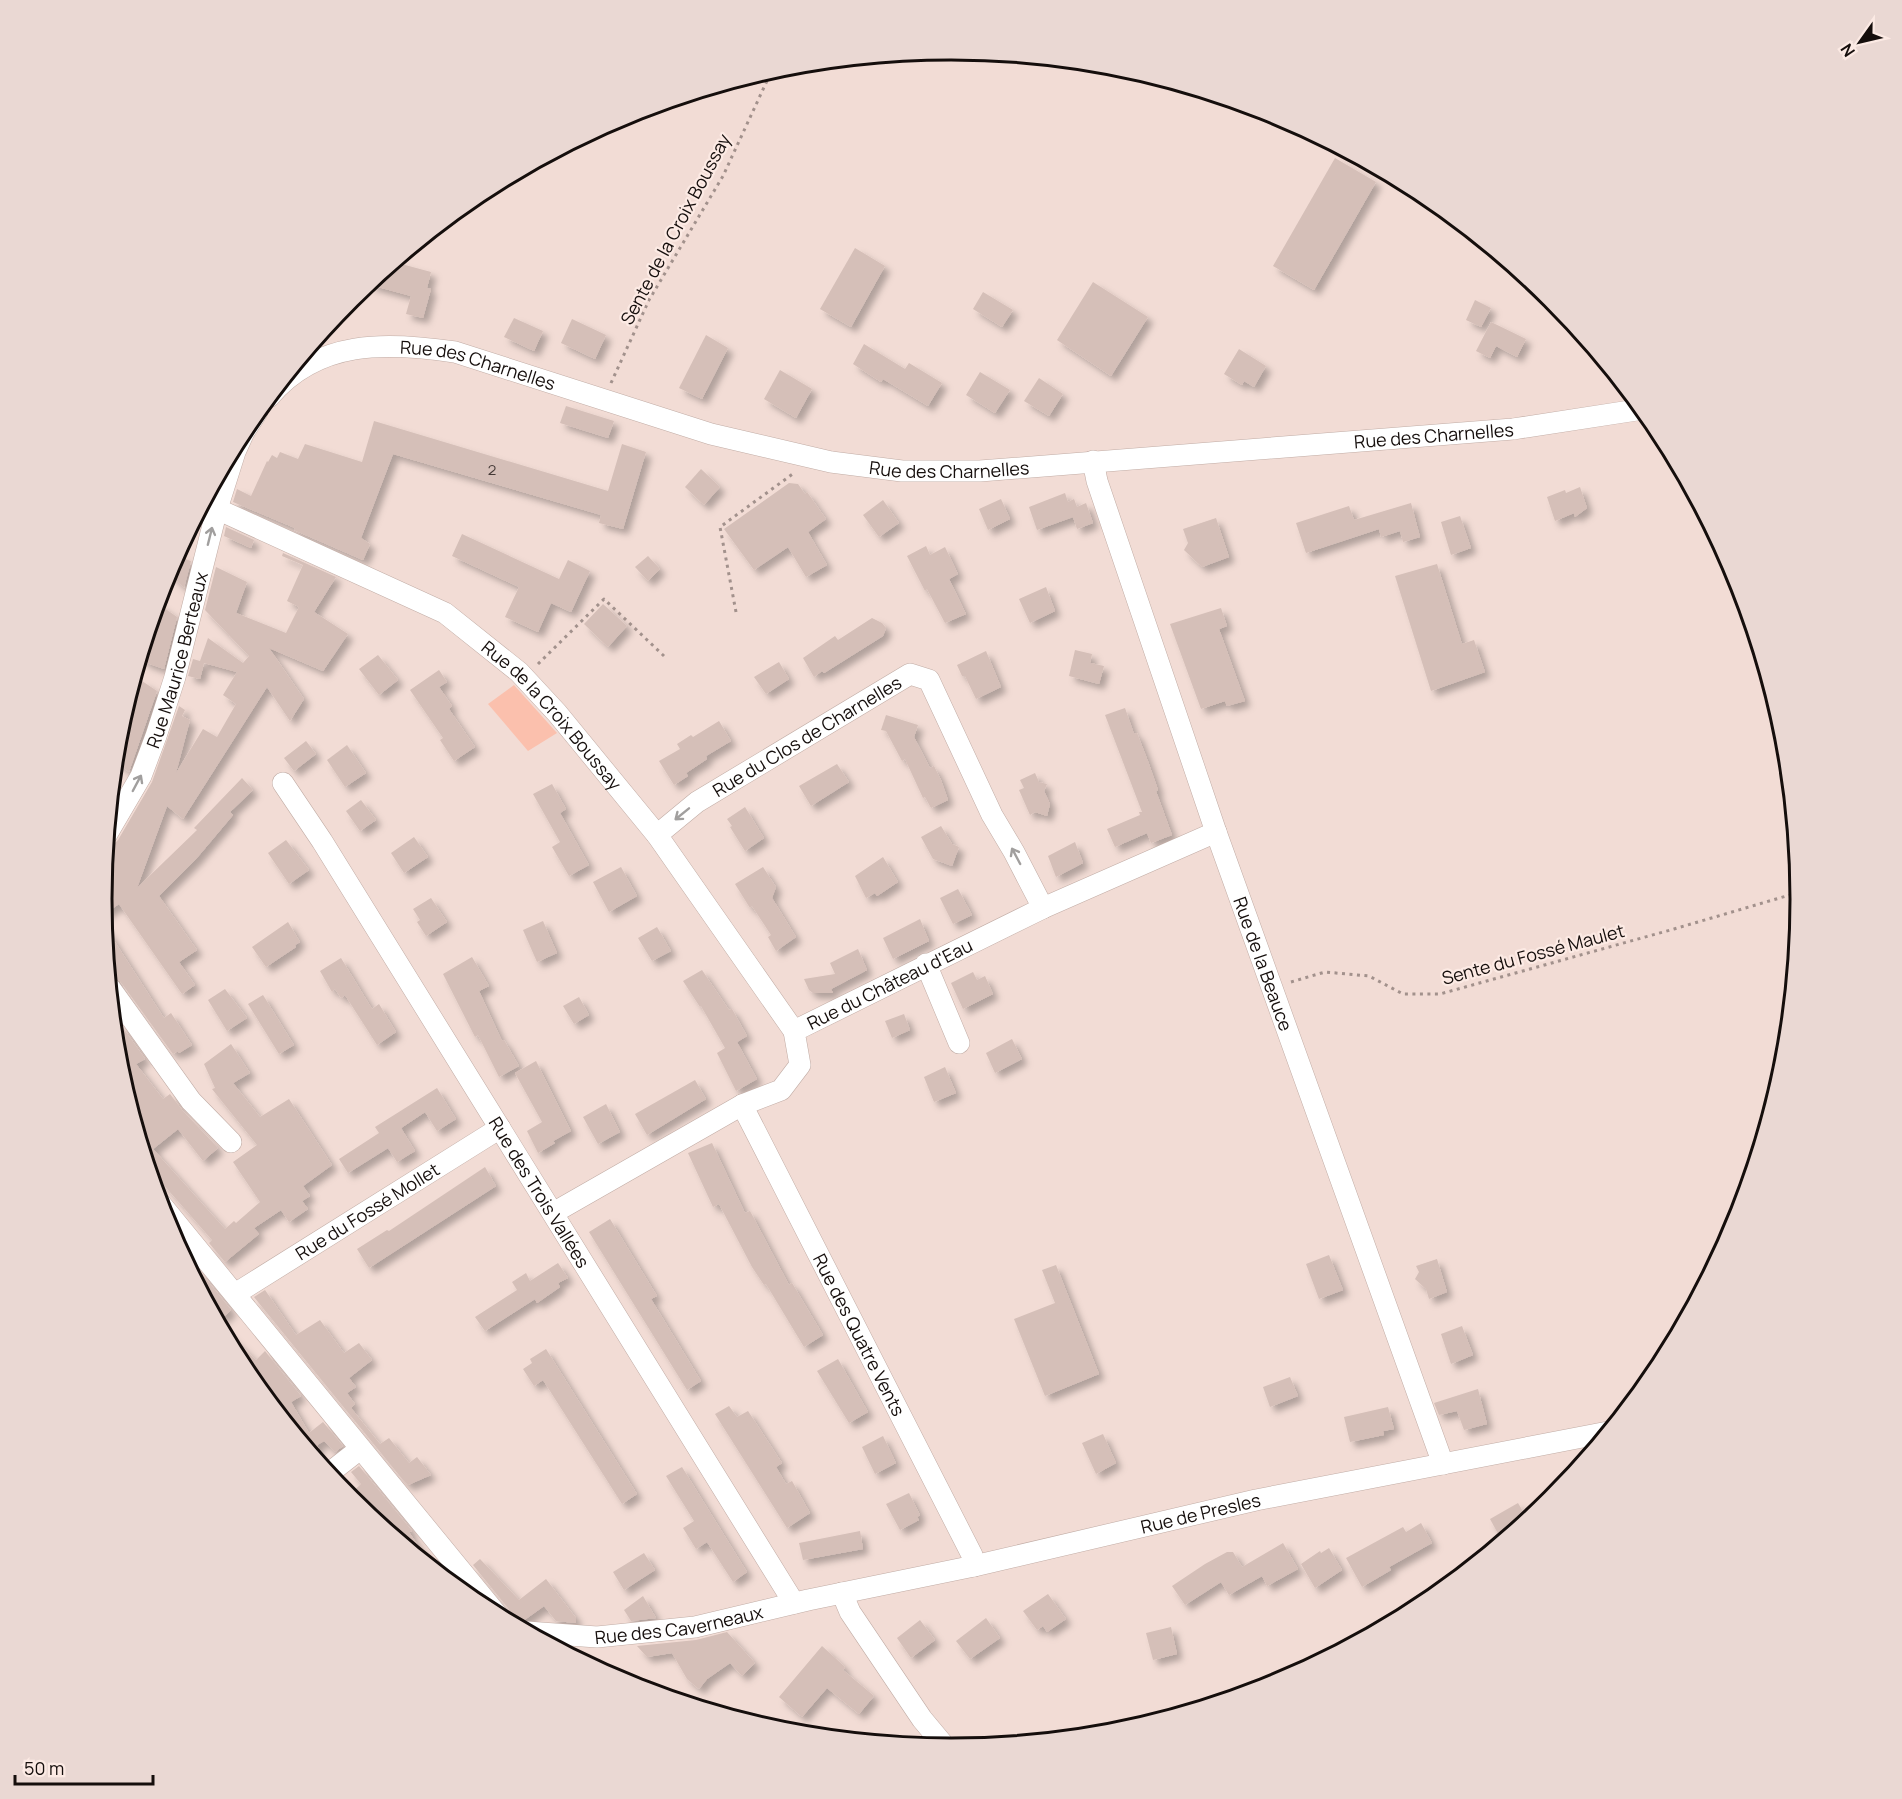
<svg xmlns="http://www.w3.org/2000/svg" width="1902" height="1799" font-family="Manrope,sans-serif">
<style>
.green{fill:#fbc0ad}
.building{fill:#d5bfb8;filter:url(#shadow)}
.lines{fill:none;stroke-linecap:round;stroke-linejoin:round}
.minor-casing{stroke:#c1aca5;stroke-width:22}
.path{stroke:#a2918c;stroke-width:3;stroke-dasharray:3 4.5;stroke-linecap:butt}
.minor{stroke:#fff;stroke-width:21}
.oneway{stroke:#a19f9e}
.labels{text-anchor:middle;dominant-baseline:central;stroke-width:4.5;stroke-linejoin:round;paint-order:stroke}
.number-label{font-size:15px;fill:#453a37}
.street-label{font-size:18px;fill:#150e0c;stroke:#fceae4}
.rim{fill:none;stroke:#150e0c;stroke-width:3}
</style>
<defs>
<filter id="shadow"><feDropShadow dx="5.5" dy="5.5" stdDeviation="3" flood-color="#0004"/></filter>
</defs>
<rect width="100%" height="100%" fill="#f2dcd5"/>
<!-- green -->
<polygon class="green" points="514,685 557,733 528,751 488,704"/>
<!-- building -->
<g class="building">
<polygon points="1335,158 1376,182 1314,290 1273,266"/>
<polygon points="855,248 885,266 851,327 820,309"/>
<polygon points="394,262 431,272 427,288 431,289 423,318 406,314 411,296 367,284"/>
<polygon points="1093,282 1148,317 1111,376 1057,340"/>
<polygon points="983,292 1013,310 1002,327 973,309"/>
<polygon points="1475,300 1491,308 1481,327 1466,320"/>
<polygon points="514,318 543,331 534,351 504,337"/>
<polygon points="572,319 606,335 595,359 561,343"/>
<polygon points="1491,322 1526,339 1517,357 1496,346 1490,358 1476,351"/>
<polygon points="706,335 728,348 702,399 679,388"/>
<polygon points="864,344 905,369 909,363 942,383 928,406 883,379 881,382 853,364"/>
<polygon points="1239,349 1266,366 1254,387 1244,381 1242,385 1224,374"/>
<polygon points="780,370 812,389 796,418 764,399"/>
<polygon points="980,372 1010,390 995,413 966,395"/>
<polygon points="1039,378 1063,394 1049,416 1024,401"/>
<polygon points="566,406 614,421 608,438 560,423"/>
<polygon points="374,421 608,491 622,444 646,452 623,529 599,523 601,515 393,454 361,538 370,544 363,560 294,530 295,528 233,502 237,489 251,496 267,461 268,462 272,455 277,458 280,452 298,459 305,444 362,462"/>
<polygon points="701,469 720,487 704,505 685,487"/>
<polygon points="789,483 798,484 805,494 807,492 826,519 808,532 827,565 806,577 788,547 754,570 724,529"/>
<polygon points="1580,487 1587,508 1575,517 1574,513 1555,521 1547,497 1565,490 1566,493"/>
<polygon points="1065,493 1068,502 1074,499 1077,507 1086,503 1093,523 1077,529 1073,517 1037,530 1029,507"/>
<polygon points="1001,499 1010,519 988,530 979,509"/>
<polygon points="883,500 899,523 879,537 863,515"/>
<polygon points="1411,503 1420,537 1403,542 1400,531 1381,537 1379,529 1306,553 1296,523 1349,506 1354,520"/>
<polygon points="1460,516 1471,548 1451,555 1441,522"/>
<polygon points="1216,518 1229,557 1202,567 1184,550 1188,543 1183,529"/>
<polygon points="226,527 254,540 251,548 224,536"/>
<polygon points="462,534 559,579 568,560 590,571 571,612 551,603 538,632 505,617 519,587 452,556"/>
<polygon points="926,546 930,555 945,547 958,574 949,579 966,614 945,623 927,589 925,591 907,556"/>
<polygon points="283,553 336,577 314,612 348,634 323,671 269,648 304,699 290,721 267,687 183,819 167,806 137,888 197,830 194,828 242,778 253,790 230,812 233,815 196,859 159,896 197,950 179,962 195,985 182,994 119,904 103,915 101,899 103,880 113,869 105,860 106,847 113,845 118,840 152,782 179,706 185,710 182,716 190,720 176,773 203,729 217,737 236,704 223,695 237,672 204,663 200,679 188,676 193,659 200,661 208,638 243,663 249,656 205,610 216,567 247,582 236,613 286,633 299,607 287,601 303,565 282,556"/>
<polygon points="176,556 191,561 184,588 167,571"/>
<polygon points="648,556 660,569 648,581 635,567"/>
<polygon points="1437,564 1462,644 1474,640 1485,672 1431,691 1395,576"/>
<polygon points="1046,587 1055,611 1030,623 1019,599"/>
<polygon points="157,603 177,617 164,669 147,663 140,658"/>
<polygon points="603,604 627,626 608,647 584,624"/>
<polygon points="1221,608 1227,626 1219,629 1245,701 1227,706 1225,701 1201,709 1170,624"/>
<polygon points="872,618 882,623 886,628 883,636 824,673 822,671 814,677 803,658 835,636 838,640"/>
<polygon points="1075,650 1092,654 1090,663 1104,666 1099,684 1069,676"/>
<polygon points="986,651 1001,687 976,699 965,676 962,676 957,665"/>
<polygon points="378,655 398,680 379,695 359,669"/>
<polygon points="779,662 789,679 766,694 754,677"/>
<polygon points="439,670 447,682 439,687 452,706 449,709 475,747 454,761 440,740 443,738 410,690"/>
<polygon points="142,681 157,691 129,772 115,761 117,734 123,714"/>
<polygon points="1125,708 1134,734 1137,733 1149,764 1158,790 1156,791 1172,835 1151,843 1147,833 1115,847 1107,829 1140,815 1139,812 1142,812 1105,715"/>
<polygon points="886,715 918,725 914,737 930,768 934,766 941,780 948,800 931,808 925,797 923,798 905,759 902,761 886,731 881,730"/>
<polygon points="719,721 731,741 706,756 707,759 686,773 688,776 674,785 659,761 680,749 677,744 691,735 693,737"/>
<polygon points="306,741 316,754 294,771 284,758"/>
<polygon points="347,745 366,773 345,787 327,760"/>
<polygon points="837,764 849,782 811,806 799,786"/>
<polygon points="1035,773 1039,782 1047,784 1044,791 1050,804 1047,816 1035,812 1030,815 1019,790 1024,788 1020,780"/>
<polygon points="552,784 566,809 560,813 589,865 569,876 552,847 560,842 533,794"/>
<polygon points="361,800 376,820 360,831 346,811"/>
<polygon points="745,807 764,838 745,851 730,827 732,826 727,819"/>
<polygon points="941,826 952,844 959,847 952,866 933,859 921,837"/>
<polygon points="414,837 428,857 404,873 391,853"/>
<polygon points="286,840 309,870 289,884 268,853"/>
<polygon points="1075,842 1083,863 1056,877 1048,856"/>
<polygon points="883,857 898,882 877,896 875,893 866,898 855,876"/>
<polygon points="621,867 637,896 609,912 593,882"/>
<polygon points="763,867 776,887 772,898 796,937 776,951 768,937 771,935 752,906 750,908 735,884"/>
<polygon points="958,889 972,915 953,924 940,898"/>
<polygon points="431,898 447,922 426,936 417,922 420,920 413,909"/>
<polygon points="920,919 929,941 893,959 883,938"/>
<polygon points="543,921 557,953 537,962 523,930"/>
<polygon points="288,922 300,942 295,945 296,947 266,967 252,947"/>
<polygon points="104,925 164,1018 171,1013 192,1045 179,1053 178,1051 173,1054 120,981 110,975"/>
<polygon points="657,927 671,951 652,961 638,938"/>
<polygon points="858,949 867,970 831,989 833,993 813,993 809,990 804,979 835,974 830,963"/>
<polygon points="472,957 489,986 479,991 502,1041 504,1040 519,1066 499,1077 478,1035 475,1037 443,974"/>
<polygon points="341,958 372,1009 379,1004 396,1032 377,1045 345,995 341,998 335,989 332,992 320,971"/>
<polygon points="702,970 729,1010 732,1009 747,1036 737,1042 757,1079 736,1091 717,1053 725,1048 701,1006 700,1007 683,981"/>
<polygon points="973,972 977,980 985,976 993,994 963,1009 951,983"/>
<polygon points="225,989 247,1018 227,1031 208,1000"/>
<polygon points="263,995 294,1045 279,1054 248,1004"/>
<polygon points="579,997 589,1015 574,1024 563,1006"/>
<polygon points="904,1014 910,1030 892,1038 885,1021"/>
<polygon points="121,1025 145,1059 136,1064 163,1099 170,1094 182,1110 218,1148 203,1161 178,1129 153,1149 225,1229 234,1221 236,1223 260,1202 233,1162 257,1145 212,1089 215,1088 204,1064 231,1044 250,1073 233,1083 260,1117 289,1099 332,1165 303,1186 310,1196 302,1201 308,1209 289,1222 281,1210 254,1228 259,1234 225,1262 209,1243 212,1240 148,1167 135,1122 141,1117 128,1101 117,1065 114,1029"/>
<polygon points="1012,1039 1022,1059 995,1073 986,1053"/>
<polygon points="536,1061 571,1131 553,1141 555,1143 538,1153 527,1131 542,1122 515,1073"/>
<polygon points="945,1067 956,1093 934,1102 924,1077"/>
<polygon points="695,1080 706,1099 647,1135 635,1114"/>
<polygon points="437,1088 456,1119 437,1131 425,1112 401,1128 415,1151 397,1162 388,1148 348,1173 339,1159 379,1133 375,1127"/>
<polygon points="606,1104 620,1132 598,1144 583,1117"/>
<polygon points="712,1143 745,1213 750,1211 789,1285 792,1283 823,1335 804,1347 766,1284 764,1285 752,1267 719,1204 713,1207 688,1153"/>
<polygon points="485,1167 496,1186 369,1268 357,1249 387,1230 389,1231"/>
<polygon points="610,1219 657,1296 651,1299 701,1381 687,1390 589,1232"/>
<polygon points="1329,1255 1343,1290 1319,1299 1306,1264"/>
<polygon points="1437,1259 1447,1292 1429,1299 1426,1289 1415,1279 1419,1272 1416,1266"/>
<polygon points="558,1263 568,1278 558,1283 560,1287 537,1303 535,1299 485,1331 475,1317 517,1290 512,1282 526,1273 530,1281"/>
<polygon points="1056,1265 1099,1374 1045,1396 1014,1319 1055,1303 1042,1270"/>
<polygon points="198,1269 231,1310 222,1319 210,1308 200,1289 203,1287 193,1274"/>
<polygon points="265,1290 296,1335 320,1320 344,1353 359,1343 372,1360 349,1378 356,1387 347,1393 355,1404 351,1408 380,1444 389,1438 409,1463 417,1457 431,1475 408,1485 403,1480 254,1297"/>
<polygon points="1462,1326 1473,1355 1451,1364 1441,1334"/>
<polygon points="225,1331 256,1360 265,1351 301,1396 291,1402 309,1433 323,1422 343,1446 335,1452 324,1441 317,1445 319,1449 312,1454 244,1371 223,1333"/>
<polygon points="546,1349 637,1494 622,1504 543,1380 534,1386 523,1369 532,1363 530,1359"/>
<polygon points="838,1359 868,1412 849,1423 817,1371"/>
<polygon points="1290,1377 1298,1396 1270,1407 1263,1387"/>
<polygon points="1478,1389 1487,1424 1464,1430 1457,1411 1439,1415 1434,1403"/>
<polygon points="729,1406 737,1417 748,1411 782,1463 776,1467 786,1484 792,1481 810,1513 787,1528 715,1414"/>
<polygon points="1388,1407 1394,1429 1383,1431 1384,1435 1350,1442 1344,1417"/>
<polygon points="1103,1434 1116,1463 1096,1474 1082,1443"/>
<polygon points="883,1436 896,1463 875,1474 862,1447"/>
<polygon points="359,1466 412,1531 409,1532 427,1559 424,1561 392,1535 370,1507 364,1512 347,1497 361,1484 351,1472"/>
<polygon points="682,1467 747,1572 733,1582 707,1542 696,1549 683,1528 694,1521 666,1476"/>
<polygon points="909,1493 920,1515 917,1517 919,1520 900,1530 886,1504"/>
<polygon points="1518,1503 1528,1520 1502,1541 1490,1519"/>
<polygon points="1421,1523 1432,1543 1389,1567 1391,1570 1362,1587 1346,1558 1403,1527 1406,1532"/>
<polygon points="860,1531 863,1549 803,1560 799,1543"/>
<polygon points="1283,1543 1298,1569 1267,1586 1262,1576 1229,1595 1221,1582 1185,1605 1172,1586 1205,1564 1227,1552 1233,1552 1242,1567"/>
<polygon points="1329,1548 1342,1570 1315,1588 1301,1564 1320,1551 1321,1553"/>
<polygon points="644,1553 655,1570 624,1590 613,1572"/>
<polygon points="480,1559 519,1600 546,1579 576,1618 576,1623 556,1621 544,1606 516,1626 509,1622 511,1615 508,1608 473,1565"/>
<polygon points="1048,1594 1066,1619 1047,1632 1043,1626 1037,1630 1023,1611"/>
<polygon points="643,1596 656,1618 631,1621 624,1610"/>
<polygon points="986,1618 1000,1638 970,1659 956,1641"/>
<polygon points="920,1620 935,1640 911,1658 897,1638"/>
<polygon points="1171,1627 1177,1654 1153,1660 1146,1633"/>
<polygon points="727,1632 755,1663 742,1676 730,1663 707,1679 699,1689 687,1679 672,1653 647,1657 637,1646 696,1640"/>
<polygon points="822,1646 845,1667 843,1670 874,1696 859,1714 827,1688 802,1717 779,1697"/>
</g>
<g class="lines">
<defs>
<g id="minor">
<path id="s1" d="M269,397C318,339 387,342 455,352L711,434L831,462L902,471H980L1513,429L1643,409"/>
<path id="s2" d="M1093,461L1097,481L1216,832L1443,1464"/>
<path id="s3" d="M217,509L445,613L519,672L557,713L657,835L794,1031"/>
<path id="s4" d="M283,783L322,841L794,1603"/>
<path id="s5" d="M107,834L141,776L156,736L175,677L217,509L235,452L244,432L257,412"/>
<path id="s6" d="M657,835L697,802L910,674L929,680L992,815L1014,852L1043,908"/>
<polyline points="926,964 959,1043"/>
<polyline points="110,988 191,1101 231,1142"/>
<path id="s7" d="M742,1105L972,1555L974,1566"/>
<polyline points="159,1202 498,1616"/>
<path id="s8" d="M553,1213L742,1105L781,1090L800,1065L794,1031L1043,908L1216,832"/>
<path id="s9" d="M235,1294L500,1128"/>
<polyline points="328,1474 360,1449"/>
<polyline points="842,1593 850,1612 922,1719 947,1749"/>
<path id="s10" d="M527,1632L597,1637L695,1627L808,1600L974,1566L1256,1500L1608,1432"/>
</g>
</defs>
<!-- minor casing -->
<use href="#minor" class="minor-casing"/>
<!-- path -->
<g class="path">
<polyline points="611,383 649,300 723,176 772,70"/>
<polyline points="736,612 720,527 794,473"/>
<polyline points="538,664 604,599 664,656"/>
<polyline points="1291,982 1325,972 1369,976 1403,994 1440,994 1674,929 1800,892"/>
<polyline points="594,1668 602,1657"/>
</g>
<!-- minor -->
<use href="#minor" class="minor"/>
</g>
<!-- one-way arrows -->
<defs><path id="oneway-shaft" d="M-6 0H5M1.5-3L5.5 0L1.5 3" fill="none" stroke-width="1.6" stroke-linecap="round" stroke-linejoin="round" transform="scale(1.5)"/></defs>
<g class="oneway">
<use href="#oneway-shaft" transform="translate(210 536) rotate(-76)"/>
<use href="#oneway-shaft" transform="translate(137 783) rotate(-62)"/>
<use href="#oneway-shaft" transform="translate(682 814) rotate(141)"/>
<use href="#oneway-shaft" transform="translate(1016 856) rotate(-118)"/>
</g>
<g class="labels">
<!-- number labels -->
<g class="number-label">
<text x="492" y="469">2</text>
</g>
<!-- street labels -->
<g class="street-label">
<text transform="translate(675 229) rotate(-62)">Sente de la Croix Boussay</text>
<text stroke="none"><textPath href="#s1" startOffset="226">Rue des Charnelles</textPath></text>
<text stroke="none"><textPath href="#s1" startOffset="1198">Rue des Charnelles</textPath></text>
<text stroke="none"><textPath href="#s1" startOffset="712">Rue des Charnelles</textPath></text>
<text stroke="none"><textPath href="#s5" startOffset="189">Rue Maurice Berteaux</textPath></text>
<text stroke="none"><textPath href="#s3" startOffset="399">Rue de la Croix Boussay</textPath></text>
<text stroke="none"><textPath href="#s6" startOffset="180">Rue du Clos de Charnelles</textPath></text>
<text transform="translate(1533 954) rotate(-15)">Sente du Fossé Maulet</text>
<text stroke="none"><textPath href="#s2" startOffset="531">Rue de la Beauce</textPath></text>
<text stroke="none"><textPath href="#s8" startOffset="432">Rue du Château d'Eau</textPath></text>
<text stroke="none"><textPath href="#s4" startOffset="483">Rue des Trois Vallées</textPath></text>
<text stroke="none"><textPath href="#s9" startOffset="156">Rue du Fossé Mollet</textPath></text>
<text stroke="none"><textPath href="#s7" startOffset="258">Rue des Quatre Vents</textPath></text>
<text stroke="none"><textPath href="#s10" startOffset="687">Rue de Presles</textPath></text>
<text stroke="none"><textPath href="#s10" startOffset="153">Rue des Caverneaux</textPath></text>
</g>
</g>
<!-- crop -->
<path d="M0 0H1902V1799H0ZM112 899a839 839 0 1 1 1678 0a839 839 0 1 1-1678 0Z" fill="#ead8d3" fill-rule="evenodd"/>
<path class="rim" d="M112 899a839 839 0 1 1 1678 0a839 839 0 1 1-1678 0Z"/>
<!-- north arrow -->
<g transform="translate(1860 42) rotate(236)" stroke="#fceae4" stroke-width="4.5" paint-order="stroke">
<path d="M0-4.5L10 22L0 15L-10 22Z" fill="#150e0c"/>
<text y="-9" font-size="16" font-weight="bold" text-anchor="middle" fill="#150e0c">N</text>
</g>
<!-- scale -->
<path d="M15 1775v9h138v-9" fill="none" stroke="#150e0c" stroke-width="3"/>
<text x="24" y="1775" font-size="18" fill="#150e0c" stroke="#fceae4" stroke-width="4.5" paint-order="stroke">50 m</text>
</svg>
